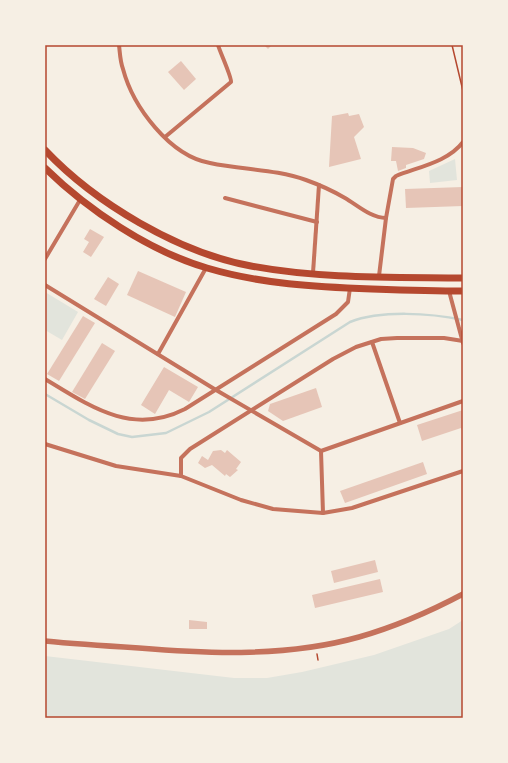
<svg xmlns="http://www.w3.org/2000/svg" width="508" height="763" font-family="Commissioner,sans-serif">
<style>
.green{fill:#e2e4dc}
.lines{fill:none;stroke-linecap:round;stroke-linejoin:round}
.stream{stroke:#c9d6d2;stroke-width:2.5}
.building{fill:#e6c5b7}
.path{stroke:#b5482f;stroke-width:1.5}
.minor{stroke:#c5725c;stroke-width:4}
.tertiary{stroke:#c5725c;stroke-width:5.5}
.primary{stroke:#b5482f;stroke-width:7}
.neatline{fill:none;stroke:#b5482f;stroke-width:1.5}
</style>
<rect width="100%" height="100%" fill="#f6efe4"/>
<!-- green -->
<g class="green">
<polygon points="455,159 457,180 430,183 429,171"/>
<polygon points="45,292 78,312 62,340 45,330"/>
<polygon points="463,620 463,718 45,718 45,656 234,678 267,678 302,672 374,655 449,629"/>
</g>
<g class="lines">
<!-- stream -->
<path class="stream" d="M45,394L89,420L118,434L132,437L166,433L209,412L350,322C381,310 430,313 463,320"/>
</g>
<!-- building -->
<g class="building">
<polygon points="264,45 272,45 268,49"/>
<polygon points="181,61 196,79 184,90 168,72"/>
<polygon points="348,113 349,116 359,114 364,127 354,137 361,159 329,167 332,116"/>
<polygon points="392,147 413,148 426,153 424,159 406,165 406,168 398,171 396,161 391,161"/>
<polygon points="463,187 463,206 406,208 405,189"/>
<polygon points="90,229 104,237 91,257 83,252 89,242 84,239"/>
<polygon points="138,271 186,292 175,317 127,295"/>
<polygon points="108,277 119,284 106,306 94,299"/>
<polygon points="83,316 95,323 59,381 47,374"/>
<polygon points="102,343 115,351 85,399 72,392"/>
<polygon points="164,367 198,387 189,402 169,390 155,414 141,405"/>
<polygon points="316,388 322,407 283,421 268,411 270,404"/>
<polygon points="463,410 463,433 461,428 422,441 417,425"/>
<polygon points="221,450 225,453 227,450 241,462 236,469 238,470 230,477 226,474 225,476 212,465 205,468 198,463 202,456 208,460 213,451"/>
<polygon points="423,462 427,474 345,503 340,491"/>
<polygon points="375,560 378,572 334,583 331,571"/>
<polygon points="380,579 383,592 315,608 312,595"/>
<polygon points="189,620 207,622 207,629 189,629"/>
</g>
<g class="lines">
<!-- path -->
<g class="path">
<polyline points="452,45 463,91"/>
<polyline points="317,654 318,660"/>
</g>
<!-- minor -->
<g class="minor">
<path d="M119,45C120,53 120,61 123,69C133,107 170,156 210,163C242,170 276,169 306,180C320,185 333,191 345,198C357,205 371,218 386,218"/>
<path d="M165,137L231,82C232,78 220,52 218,45"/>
<polyline points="225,198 317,222"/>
<polyline points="45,259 80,200"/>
<polyline points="313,273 319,185"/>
<path d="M379,276L386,218L393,179L396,176C418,167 448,162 463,142"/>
<polyline points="45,285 216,390 321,451 463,401"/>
<polyline points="449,291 463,343"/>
<polyline points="372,342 400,423"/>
<polyline points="158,354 206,268"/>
<path d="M45,379C91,407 132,436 185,409L336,314L348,302L350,288"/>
<polyline points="45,444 116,466 181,476 241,500 273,509 323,513 352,508 463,471"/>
<polyline points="321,451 323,513"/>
<polyline points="181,476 181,458 190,449 333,359 356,347 381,339 397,338 444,338 463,341"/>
</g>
<!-- tertiary -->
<path class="tertiary" d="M45,641C76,644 107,646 139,648C211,654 288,657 359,637C394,627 431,611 463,594"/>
<!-- primary -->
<g class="primary">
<path d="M45,150C95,203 179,253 251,266C320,279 393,277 463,278"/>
<path d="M45,168C88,210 149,251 207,268C261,284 316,287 372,289C402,290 433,291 463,291"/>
</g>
</g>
<!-- border -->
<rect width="508" height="763" fill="none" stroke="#f6efe4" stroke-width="92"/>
<rect x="46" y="46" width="416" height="671" class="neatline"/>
</svg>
